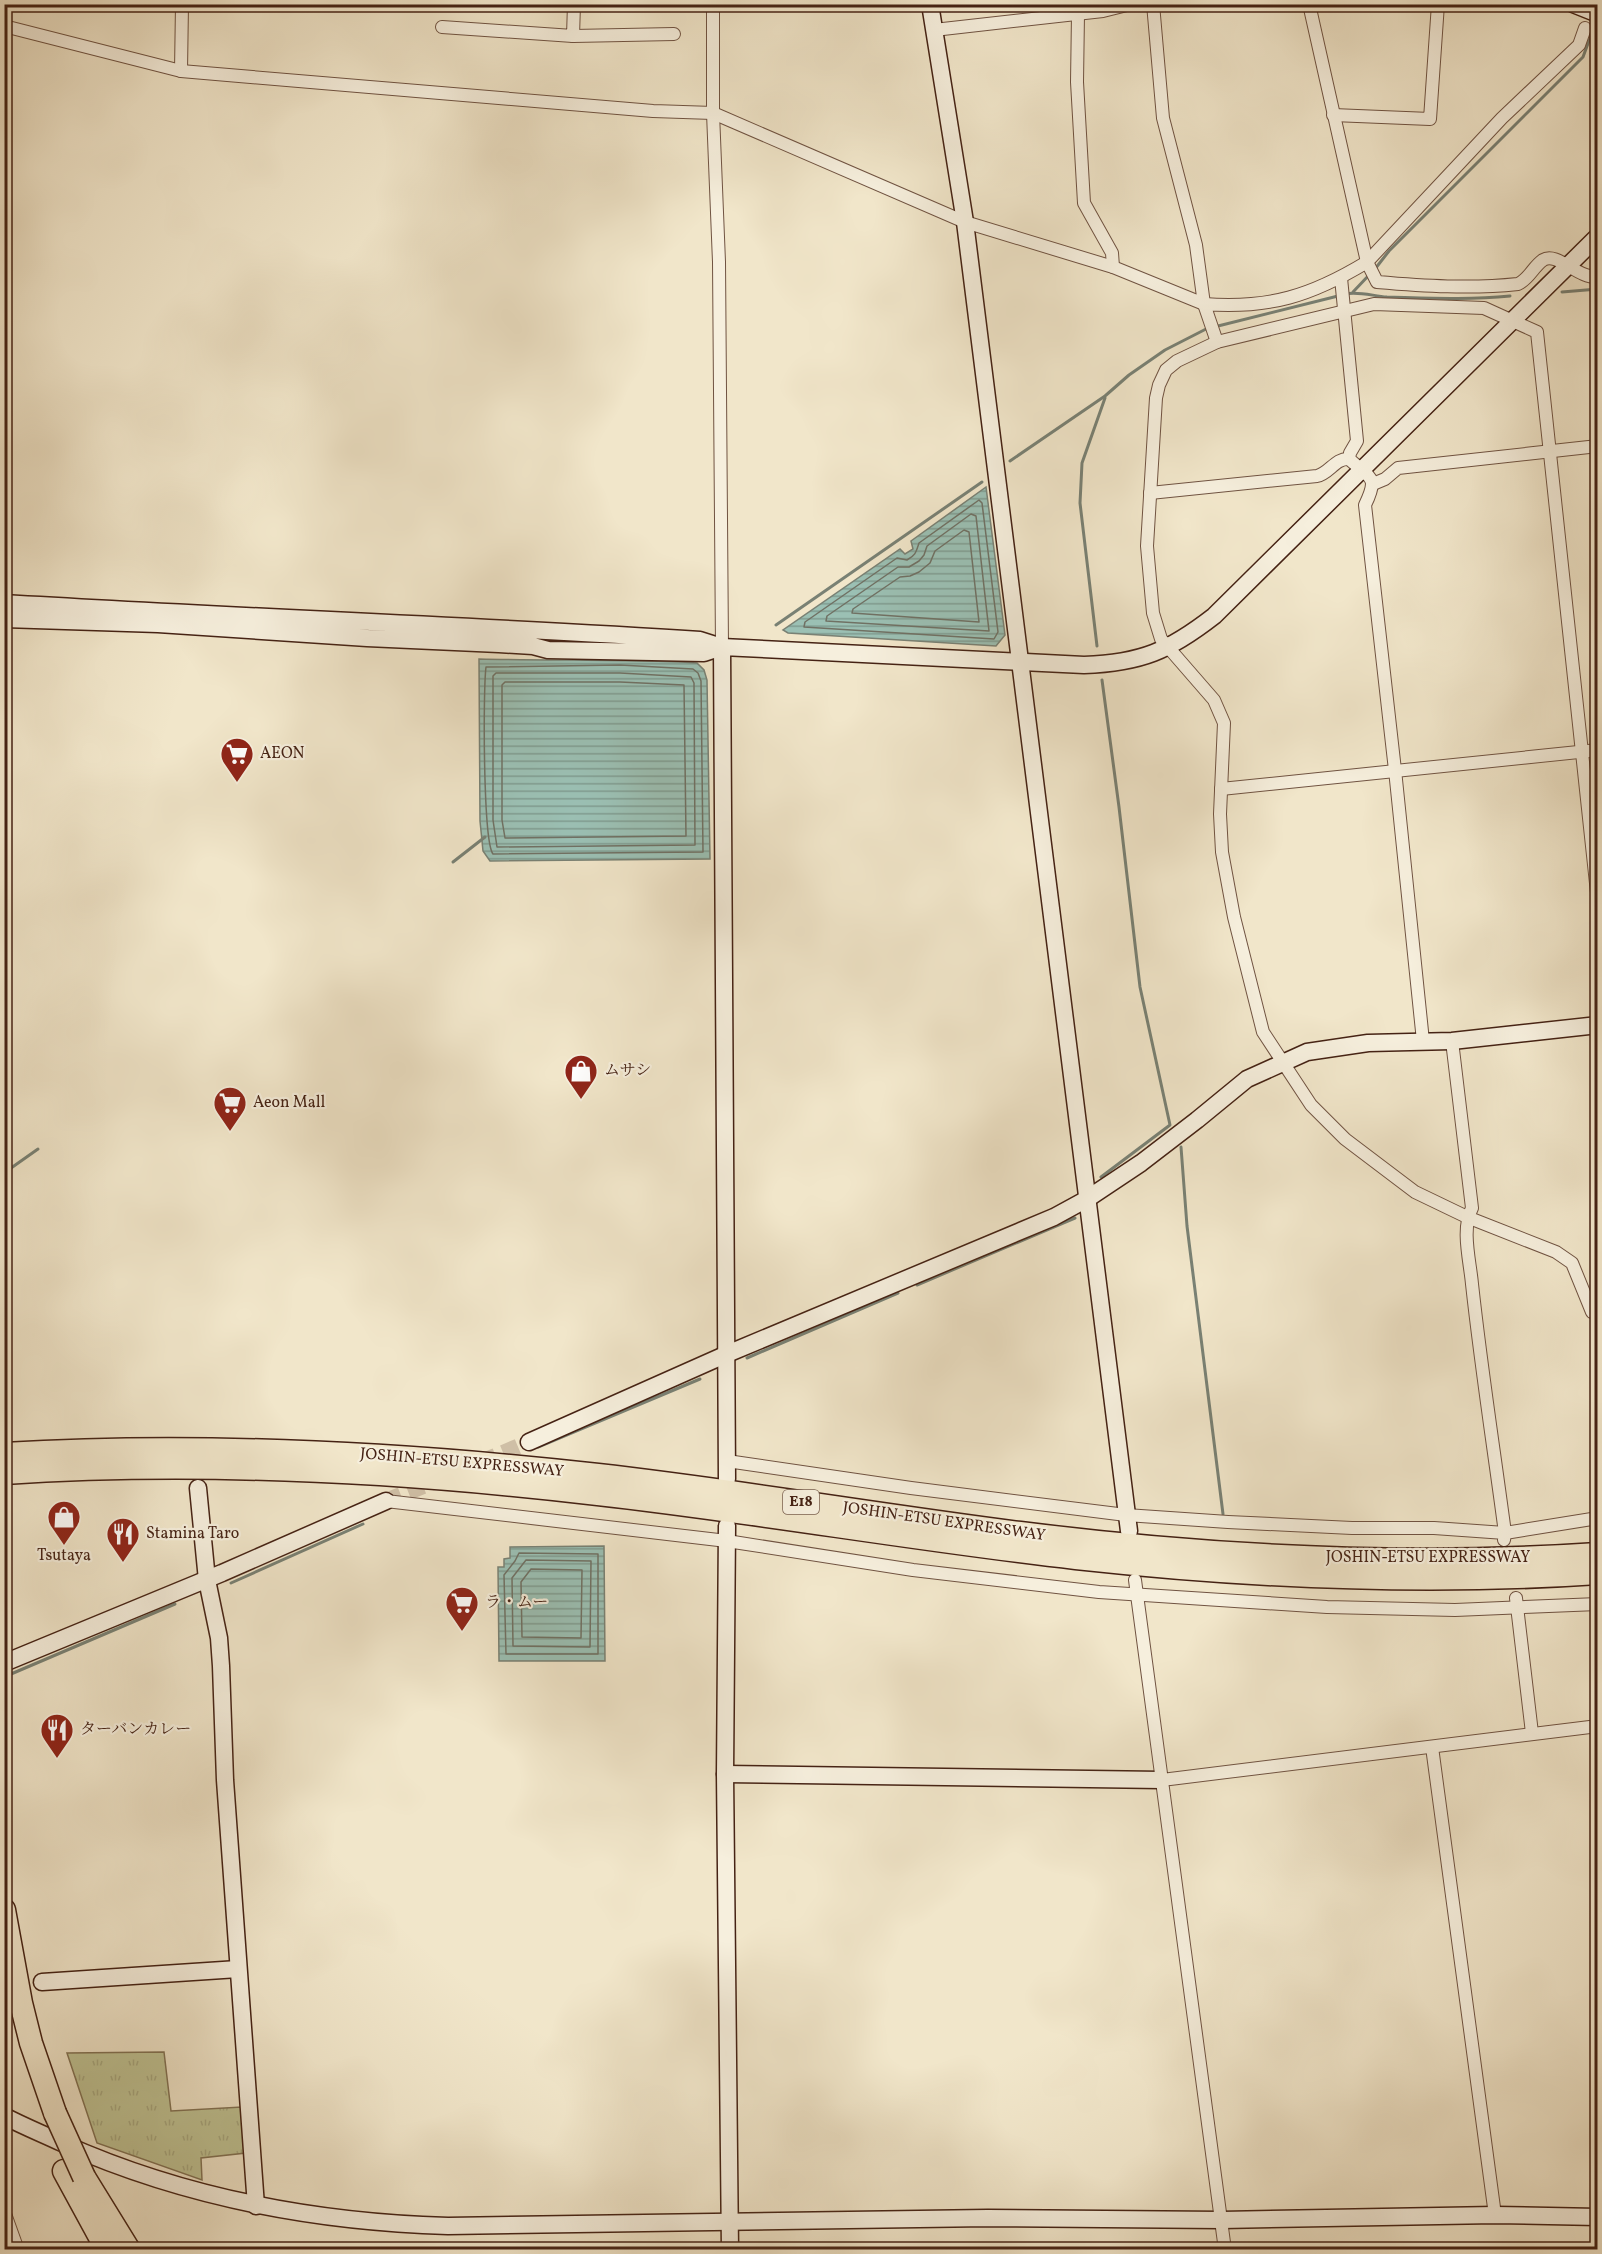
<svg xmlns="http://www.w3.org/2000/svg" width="1602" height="2254" font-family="Vollkorn,'Noto Serif JP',serif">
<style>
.park{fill:url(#park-tufts);stroke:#827254;stroke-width:1.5}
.water{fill:url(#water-rules);stroke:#798174;stroke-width:1.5}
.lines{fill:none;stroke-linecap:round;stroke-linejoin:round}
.shore{stroke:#707164;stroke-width:1.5}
.stream{stroke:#798174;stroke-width:3}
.secondary-tunnel{stroke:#cfbfa6;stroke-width:16;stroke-dasharray:16 8;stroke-linecap:butt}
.street-casing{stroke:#705342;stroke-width:14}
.secondary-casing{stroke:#452214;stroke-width:19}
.highway-casing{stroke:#452214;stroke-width:25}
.street{stroke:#f6efdd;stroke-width:12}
.secondary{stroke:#f6efdd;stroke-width:16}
.highway{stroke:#f1e6ca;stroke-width:22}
.highway-bridge-casing{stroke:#452214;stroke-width:25;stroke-linecap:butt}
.highway-bridge{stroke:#f1e6ca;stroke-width:22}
.labels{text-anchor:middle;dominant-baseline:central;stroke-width:4.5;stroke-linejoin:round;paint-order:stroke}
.shield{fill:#f6efdd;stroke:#7a6050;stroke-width:1.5}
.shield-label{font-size:15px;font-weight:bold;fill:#452214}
.poi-label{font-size:16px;fill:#452214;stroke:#f6efdd;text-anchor:start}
.street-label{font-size:16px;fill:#452214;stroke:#f6efdd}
</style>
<defs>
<pattern id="park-tufts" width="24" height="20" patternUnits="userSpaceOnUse" patternTransform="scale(1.5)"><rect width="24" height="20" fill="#bfc394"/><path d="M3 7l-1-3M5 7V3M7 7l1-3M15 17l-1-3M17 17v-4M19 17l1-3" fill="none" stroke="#a6a77f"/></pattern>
<pattern id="water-rules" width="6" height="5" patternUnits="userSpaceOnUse" patternTransform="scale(1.5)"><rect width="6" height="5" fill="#9bc0b4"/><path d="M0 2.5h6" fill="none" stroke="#809c91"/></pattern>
</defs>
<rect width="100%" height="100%" fill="#f1e6ca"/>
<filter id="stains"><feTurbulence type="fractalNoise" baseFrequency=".00333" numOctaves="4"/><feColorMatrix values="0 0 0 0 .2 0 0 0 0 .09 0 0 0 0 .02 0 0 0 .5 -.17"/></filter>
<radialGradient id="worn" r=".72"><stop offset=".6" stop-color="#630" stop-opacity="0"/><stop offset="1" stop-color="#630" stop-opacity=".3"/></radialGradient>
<!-- park -->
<polygon class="park" points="164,2052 171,2111 242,2107 246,2153 201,2158 202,2180 97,2143 67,2053"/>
<!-- water -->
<g class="water">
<polygon points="986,487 1005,635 996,646 788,633 783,630 900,549 905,554 913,549 911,541"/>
<path d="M479,659C552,661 624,659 697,663L704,670L707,680L710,859L490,861L483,851L480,821Z"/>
<polygon points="604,1546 605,1661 499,1661 498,1567 504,1567 504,1559 510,1558 510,1547"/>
</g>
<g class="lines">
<!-- shore -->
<g class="shore">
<path d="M979,500L982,503L998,632L994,639L804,627L805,622L897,558L907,560C916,555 916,552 919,543Z"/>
<polygon points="971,514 976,516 989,631 826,621 827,616 898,567 909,567 919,561 924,555 927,546"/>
<polygon points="964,530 969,532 979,622 852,613 853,609 900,577 910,576 919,572 930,563 935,551"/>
<path d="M620,665L693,669L698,673L701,681L703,852L493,854C483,841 483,691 486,667Z"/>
<polygon points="496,673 620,673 691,677 694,683 695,845 497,847 493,820 493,676"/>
<polygon points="505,682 620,682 684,685 686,836 505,838 502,820 502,685"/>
<polygon points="519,1553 598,1554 598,1654 506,1654 504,1575 515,1561"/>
<polygon points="526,1560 591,1561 590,1647 513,1646 512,1578"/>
<polygon points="531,1569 582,1570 581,1638 522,1637 521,1582"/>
</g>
<!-- stream -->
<g class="stream">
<polyline points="1375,269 1389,251 1583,57 1597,19"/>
<polyline points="1353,292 1370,274"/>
<polyline points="1562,292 1598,289"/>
<path d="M1345,294C1358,291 1373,296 1387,297C1428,298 1469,300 1510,296"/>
<polyline points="1214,327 1338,296"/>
<polyline points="1010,461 1105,396 1129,375 1165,350 1208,328"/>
<polyline points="776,625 982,482"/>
<polyline points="1097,646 1080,503 1082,463 1105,398"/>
<polyline points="453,862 485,837"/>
<polyline points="1181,1147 1187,1226 1223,1514"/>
<polyline points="4,1173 38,1149"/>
<polyline points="1101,1177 1170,1125 1140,987 1119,807 1102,680"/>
<polyline points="917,1285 1075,1218"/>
<polyline points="747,1358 898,1293"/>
<polyline points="538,1447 700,1379"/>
<polyline points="231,1583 363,1524"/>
<polyline points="4,1677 175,1604"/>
</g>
<!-- secondary-tunnel -->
<g class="secondary-tunnel">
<polyline points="481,1462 529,1442"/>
<polyline points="386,1501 438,1480"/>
</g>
<defs>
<g id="street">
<polyline points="713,4 713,113 719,262 722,647"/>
<polyline points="1309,4 1367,262"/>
<polyline points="1078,14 1077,82 1084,203 1112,253 1113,267"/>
<polyline points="4,26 181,71 653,111 713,113 965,222 1113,267 1204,304 1196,245 1163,118 1153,4"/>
<polyline points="442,27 573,36 574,4"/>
<polyline points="934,30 1103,11 1131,4"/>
<polyline points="573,36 674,34"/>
<polyline points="181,71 182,4"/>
<polyline points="1333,115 1430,119 1438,4"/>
<polyline points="1367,262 1502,118 1579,45 1585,28"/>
<path d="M1341,278L1357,441L1350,453L1349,459C1371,479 1379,476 1365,505L1395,770L1423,1041"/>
<path d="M1217,342L1204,304C1269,309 1311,296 1367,262L1377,282C1424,286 1471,289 1518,284C1529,279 1533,267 1543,260C1557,251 1578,279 1598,277"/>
<polyline points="1373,484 1385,479 1398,468 1598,446"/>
<path d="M1150,493L1317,476C1330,473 1335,458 1349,459"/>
<polyline points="1221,789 1598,750"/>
<polyline points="1598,902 1537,332 1484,308 1374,304 1217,342 1177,361 1166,370 1159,385 1156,398 1147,546 1153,613 1161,639 1214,700 1224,723 1220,814 1222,852 1234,917 1263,1032 1311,1105 1345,1139 1378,1164 1415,1192 1467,1217 1556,1252 1572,1263 1592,1312 1598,1313"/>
<path d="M1452,1041L1472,1208C1461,1229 1470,1261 1472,1284C1481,1367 1494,1450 1505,1533L1504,1540"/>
<polyline points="727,1461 911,1488 1126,1515 1228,1522 1352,1528 1434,1528 1505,1533 1598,1518"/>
<polyline points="386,1501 727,1541 913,1570 1099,1592 1327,1607 1455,1610 1598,1604"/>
<polyline points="1135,1580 1225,2250"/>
<polyline points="1516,1598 1532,1733"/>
<polyline points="1432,1747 1495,2215"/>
<polyline points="1162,1780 1598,1726"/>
<polyline points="4,2211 18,2250"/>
</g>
<g id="secondary">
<polyline points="930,4 965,222 1129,1531"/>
<polyline points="1573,4 1598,14"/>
<path d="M4,603C236,617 468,625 700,640L722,647L704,653L548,650L533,646L499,644L367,638L158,624L4,619"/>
<polyline points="529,1442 727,1354 1054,1217 1087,1199 1141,1163 1197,1120 1247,1079 1307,1052 1368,1043 1452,1041 1598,1025"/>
<path d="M727,1479L722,647L1084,665C1141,663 1169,651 1214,616L1598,236"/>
<polyline points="198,1488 207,1580 219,1638 221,1666 225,1780 256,2206"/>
<polyline points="727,1526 725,1774 730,2250"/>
<polyline points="4,1663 222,1573 386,1501"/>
<polyline points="725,1774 1162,1780"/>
<polyline points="42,1982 238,1969"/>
<path d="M4,2116C23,2126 43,2134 62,2143C185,2198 314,2222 448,2226L988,2218L1222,2220L1495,2215L1598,2217"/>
</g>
<g id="highway">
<path d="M4,1454C203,1442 401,1453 598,1475C739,1491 879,1515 1020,1533C1212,1557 1405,1567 1598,1554"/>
<path d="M4,1473C202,1460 401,1471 598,1494C758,1512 916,1540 1076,1558C1250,1577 1423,1585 1598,1573"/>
<polyline points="4,1910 21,2003 31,2043 55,2113"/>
<polyline points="64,2171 107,2250"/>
<polyline points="84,2177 129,2250"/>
</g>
</defs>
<!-- street casing -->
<use href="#street" class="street-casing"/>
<!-- secondary casing -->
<use href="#secondary" class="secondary-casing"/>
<!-- highway casing -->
<use href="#highway" class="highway-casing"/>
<!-- street -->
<use href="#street" class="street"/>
<!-- secondary -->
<use href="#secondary" class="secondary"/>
<!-- highway -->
<use href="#highway" class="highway"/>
<defs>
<polyline id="highway-bridge" points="55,2113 84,2177"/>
</defs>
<!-- highway-bridge casing -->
<use href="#highway-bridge" class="highway-bridge-casing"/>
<!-- highway-bridge -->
<use href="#highway-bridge" class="highway-bridge"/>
</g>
<!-- icons -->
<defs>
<symbol id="supermarket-pin" viewBox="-11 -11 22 30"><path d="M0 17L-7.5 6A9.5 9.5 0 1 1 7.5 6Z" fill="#8f2418" stroke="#f6efdd"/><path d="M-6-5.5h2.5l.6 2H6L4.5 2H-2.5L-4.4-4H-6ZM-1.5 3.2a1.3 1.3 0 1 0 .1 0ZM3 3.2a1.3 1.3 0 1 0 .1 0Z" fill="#fff"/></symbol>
<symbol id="shop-pin" viewBox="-11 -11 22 30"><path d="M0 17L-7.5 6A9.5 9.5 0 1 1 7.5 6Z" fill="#8f2418" stroke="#f6efdd"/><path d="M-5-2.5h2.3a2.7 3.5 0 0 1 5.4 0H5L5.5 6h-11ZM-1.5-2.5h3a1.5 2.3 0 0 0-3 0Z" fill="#fff"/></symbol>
<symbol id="restaurant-pin" viewBox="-11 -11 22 30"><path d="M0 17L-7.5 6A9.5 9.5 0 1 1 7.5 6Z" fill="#8f2418" stroke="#f6efdd"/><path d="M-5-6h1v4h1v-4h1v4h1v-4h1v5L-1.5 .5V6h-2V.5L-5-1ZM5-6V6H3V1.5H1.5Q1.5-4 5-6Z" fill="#fff"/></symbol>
</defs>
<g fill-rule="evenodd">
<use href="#supermarket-pin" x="218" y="735" width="38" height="52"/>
<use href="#shop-pin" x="562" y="1052" width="38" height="52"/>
<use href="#supermarket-pin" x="211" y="1084" width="38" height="52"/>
<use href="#shop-pin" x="45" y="1498" width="38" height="52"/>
<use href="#restaurant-pin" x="104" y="1515" width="38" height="52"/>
<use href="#supermarket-pin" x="443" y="1584" width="38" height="52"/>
<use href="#restaurant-pin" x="38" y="1711" width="38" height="52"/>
</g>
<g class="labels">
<!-- shield labels -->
<rect class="shield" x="783" y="1490" width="36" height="24" rx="4.5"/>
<g class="shield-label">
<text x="801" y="1502">E18</text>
</g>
<!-- poi labels -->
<g class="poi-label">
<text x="260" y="754">AEON</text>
<text x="604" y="1071">ムサシ</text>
<text x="253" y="1103">Aeon Mall</text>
<text x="146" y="1534">Stamina Taro</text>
<text x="64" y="1556" text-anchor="middle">Tsutaya</text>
<text x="485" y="1603">ラ・ムー</text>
<text x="80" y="1730">ターバンカレー</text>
</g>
<!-- street labels -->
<g class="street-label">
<text transform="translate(462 1463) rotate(5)">JOSHIN-ETSU EXPRESSWAY</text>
<text transform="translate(944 1522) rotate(8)">JOSHIN-ETSU EXPRESSWAY</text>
<text x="1428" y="1558">JOSHIN-ETSU EXPRESSWAY</text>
</g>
</g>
<!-- margin -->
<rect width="1602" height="2254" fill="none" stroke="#f1e6ca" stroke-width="24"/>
<rect x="6" y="6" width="1590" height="2242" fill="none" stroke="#452214" stroke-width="3"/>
<rect x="12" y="12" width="1578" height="2230" fill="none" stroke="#452214" stroke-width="1.5"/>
<rect width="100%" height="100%" filter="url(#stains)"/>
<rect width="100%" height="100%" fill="url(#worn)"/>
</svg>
